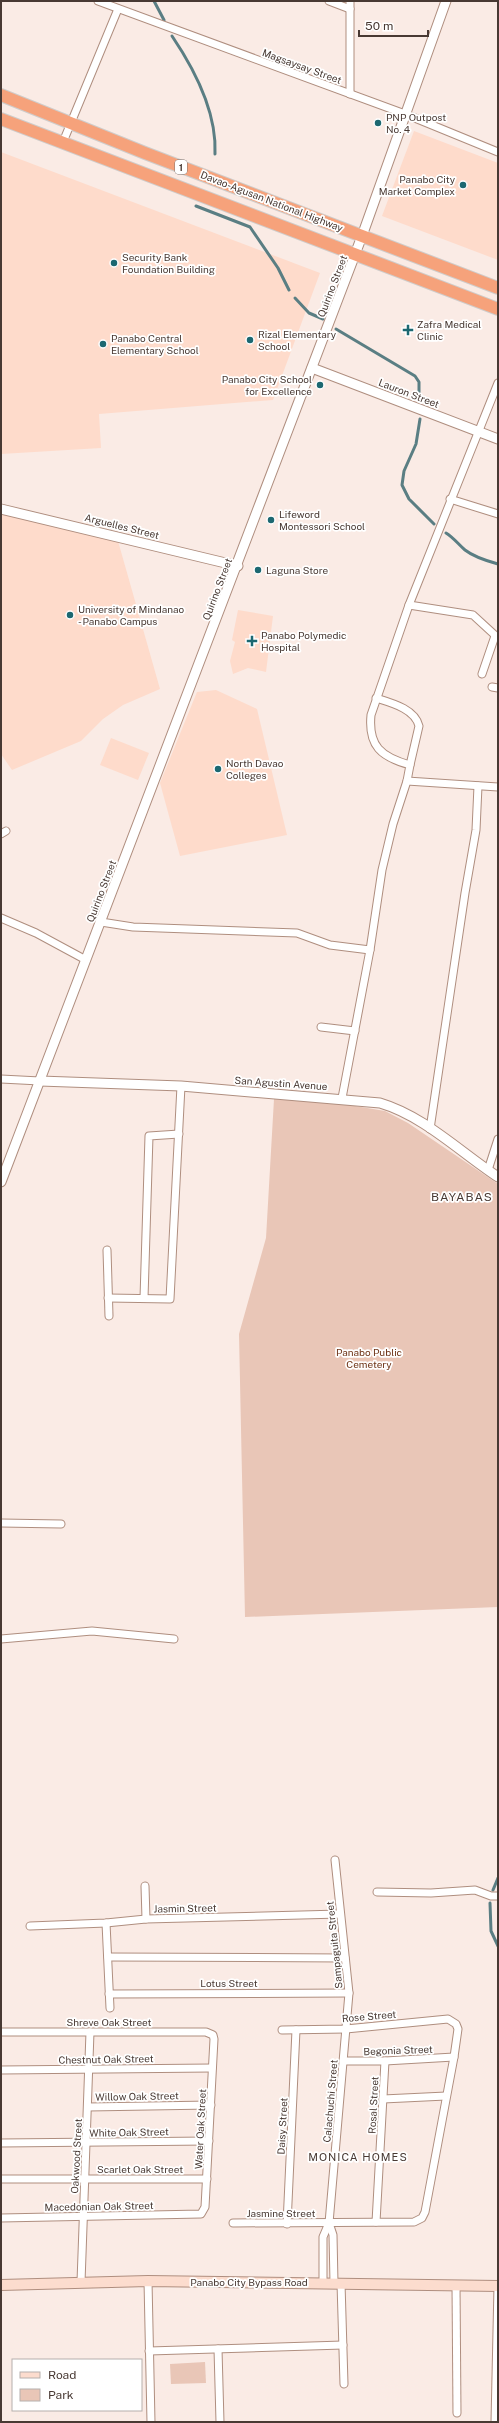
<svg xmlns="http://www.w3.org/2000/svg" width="499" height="2423" font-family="'Public Sans',sans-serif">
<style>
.built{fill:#fedbcb}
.green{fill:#e9c6b7}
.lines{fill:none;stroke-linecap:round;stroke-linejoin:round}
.stream{stroke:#5a7e83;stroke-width:3}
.minor-casing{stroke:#af8e7f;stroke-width:9}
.tertiary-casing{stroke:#af8e7f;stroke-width:11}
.secondary-casing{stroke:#af8e7f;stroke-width:12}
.trunk-casing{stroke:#cfccca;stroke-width:14}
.minor{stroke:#fff;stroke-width:7}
.tertiary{stroke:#fff;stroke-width:9}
.secondary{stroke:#fcdcce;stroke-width:10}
.trunk{stroke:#f6a27b;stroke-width:12}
.poi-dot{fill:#1c6871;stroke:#fff;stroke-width:1.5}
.labels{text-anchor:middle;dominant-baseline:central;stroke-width:3.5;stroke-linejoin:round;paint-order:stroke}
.shield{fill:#fff;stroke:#7f7470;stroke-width:1}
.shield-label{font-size:9px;font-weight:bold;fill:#483933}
.street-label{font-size:10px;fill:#483933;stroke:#fff}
.poi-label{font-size:10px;fill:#483933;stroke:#fff;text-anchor:start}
.park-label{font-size:10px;fill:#6e3316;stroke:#fff}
.neighbourhood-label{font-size:11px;letter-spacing:1px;fill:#483933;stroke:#fff}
.quarter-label{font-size:12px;letter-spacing:1px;fill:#483933;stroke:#fff}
</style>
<rect width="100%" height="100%" fill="#faebe5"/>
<!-- built -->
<g class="built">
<polygon points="414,131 498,163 498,260 382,216"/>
<polygon points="1,152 320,273 273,400 99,414 101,448 1,454"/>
<polygon points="1,512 118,541 160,689 123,705 103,719 81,741 12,770 1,754"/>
<polygon points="238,610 273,616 266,672 248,668 233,674 230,661 235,642 232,640"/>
<polygon points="216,690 257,709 287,835 180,856 160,783 197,692"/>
<polygon points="111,738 149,753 138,780 100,765"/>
</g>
<!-- green -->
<g class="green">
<polygon points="274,1099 343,1104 385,1111 408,1123 498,1184 498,1607 245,1617 239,1334 266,1238"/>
<polygon points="205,2362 206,2383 171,2384 170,2364"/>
</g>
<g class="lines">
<!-- stream -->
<g class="stream">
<polyline points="154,1 164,20"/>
<path d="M172,36C195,70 217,112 215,154"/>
<polyline points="196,206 250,227 278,268 289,290"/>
<polyline points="295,298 309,313 323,319"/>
<polyline points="336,329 415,376 419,382 419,400"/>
<polyline points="420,419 416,444 404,471 402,485 409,499 434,524"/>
<path d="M446,533C454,538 458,544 465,550C474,557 487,561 498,564"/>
<polyline points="493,1890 498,1878"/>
<polyline points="490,1903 491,1931 498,1946"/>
</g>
<defs>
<g id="minor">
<polyline points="98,1 405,114 498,152"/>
<polyline points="329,1 350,9"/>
<polyline points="350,94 350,1"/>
<polyline points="63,142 118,9"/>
<polyline points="450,499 498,514"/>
<polyline points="409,605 473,615 498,638"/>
<polyline points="482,674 495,636"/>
<polyline points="492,687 498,688"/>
<path d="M376,698C392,703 415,709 419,726L410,765"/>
<polyline points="407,781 498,787"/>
<polyline points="1,834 6,831"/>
<polyline points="1,918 36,933 86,960"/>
<polyline points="101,922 133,927 297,933 330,945 370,950"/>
<polyline points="321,1027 355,1031"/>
<polyline points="1,1079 40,1081"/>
<path d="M342,1098L370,950L382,870L393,824L407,781L410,765C381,757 368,746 371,715L409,605L498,383"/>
<polyline points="430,1129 465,893 476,830 478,786"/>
<polyline points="488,1170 498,1139"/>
<polyline points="107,1250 109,1316"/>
<polyline points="108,1298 170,1299 181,1086"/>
<polyline points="144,1298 149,1136 179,1134"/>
<polyline points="1,1523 61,1524"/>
<polyline points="1,1639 92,1631 174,1639"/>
<polyline points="145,1886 146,1919"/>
<polyline points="377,1892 431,1893 475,1890 491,1896 498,1896"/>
<polyline points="106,1923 110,2008"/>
<polyline points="30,1926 106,1923 146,1919 340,1914"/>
<polyline points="108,1957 345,1958"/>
<polyline points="109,1994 349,1993"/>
<polyline points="1,2032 206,2032 213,2035 214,2039 205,2207 201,2214 1,2218"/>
<polyline points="343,2061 385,2061 454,2057"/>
<polyline points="1,2070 212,2068"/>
<polyline points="383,2099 446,2096"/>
<polyline points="88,2107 211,2105"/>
<polyline points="1,2143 209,2141"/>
<polyline points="1,2179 207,2179"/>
<polyline points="376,2222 385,2061"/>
<polyline points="233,2223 414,2222 422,2218 425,2212 454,2057 458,2029 456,2024 448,2019 346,2029 282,2030"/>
<polyline points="329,2223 333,2235 334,2283"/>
<polyline points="287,2224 296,2030"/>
<polyline points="148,2281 151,2422"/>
<polyline points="81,2282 90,2032"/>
<polyline points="323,2283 323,2237 329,2223 349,1993 335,1860"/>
<polyline points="341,2283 344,2384"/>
<polyline points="456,2285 457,2413"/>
<polyline points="218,2349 220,2422"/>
<polyline points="149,2351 343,2345"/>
<polyline points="495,2422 498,2286"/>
</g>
<g id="tertiary">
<polyline points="312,368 498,439"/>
<polyline points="1,509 238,566"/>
<path d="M40,1081L181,1086L380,1103C424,1116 460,1152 498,1177"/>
<polyline points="1,1182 362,236 446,1"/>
</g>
<polyline id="secondary" points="1,2285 148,2281 498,2286"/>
<g id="trunk">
<polyline points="1,95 145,153 498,288"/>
<polyline points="1,119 498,309"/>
</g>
</defs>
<!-- minor casing -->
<use href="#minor" class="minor-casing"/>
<!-- tertiary casing -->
<use href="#tertiary" class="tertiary-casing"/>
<!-- secondary casing -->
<use href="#secondary" class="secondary-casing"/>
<!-- trunk casing -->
<use href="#trunk" class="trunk-casing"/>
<!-- minor -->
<use href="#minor" class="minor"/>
<!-- tertiary -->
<use href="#tertiary" class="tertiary"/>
<!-- secondary -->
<use href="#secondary" class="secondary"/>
<!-- trunk -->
<use href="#trunk" class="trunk"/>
</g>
<!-- markers -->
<g class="poi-dot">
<circle cx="378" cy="123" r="4"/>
<circle cx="463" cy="185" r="4"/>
<circle cx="114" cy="263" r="4"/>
<path d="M406 324h4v4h4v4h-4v4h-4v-4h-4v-4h4z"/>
<circle cx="250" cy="340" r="4"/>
<circle cx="103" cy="344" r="4"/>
<circle cx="320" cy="385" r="4"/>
<circle cx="271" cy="520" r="4"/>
<circle cx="258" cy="570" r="4"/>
<circle cx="70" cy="615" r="4"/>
<path d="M250 635h4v4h4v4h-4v4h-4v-4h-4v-4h4z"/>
<circle cx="218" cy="769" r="4"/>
</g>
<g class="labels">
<!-- shield labels -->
<rect class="shield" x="175" y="160" width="12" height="14" rx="3"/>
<g class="shield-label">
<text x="181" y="167">1</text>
</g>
<!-- street labels -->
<g class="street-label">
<text transform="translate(302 66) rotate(20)">Magsaysay Street</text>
<text transform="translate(272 201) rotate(21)">Davao-Agusan National Highway</text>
<text transform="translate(332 286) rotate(-69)">Quirino Street</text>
<text transform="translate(409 393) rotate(21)">Lauron Street</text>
<text transform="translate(122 526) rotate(14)">Arguelles Street</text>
<text transform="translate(217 589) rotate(-69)">Quirino Street</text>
<text transform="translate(101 891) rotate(-69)">Quirino Street</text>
<text transform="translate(281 1083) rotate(4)">San Agustin Avenue</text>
<text transform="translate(185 1908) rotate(-1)">Jasmin Street</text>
<text transform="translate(334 1945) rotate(-96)">Sampaguita Street</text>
<text x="229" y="1983">Lotus Street</text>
<text transform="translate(369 2016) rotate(-5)">Rose Street</text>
<text x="109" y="2022">Shreve Oak Street</text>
<text transform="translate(398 2050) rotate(-2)">Begonia Street</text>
<text transform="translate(106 2059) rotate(-1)">Chestnut Oak Street</text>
<text transform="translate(137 2096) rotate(-1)">Willow Oak Street</text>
<text transform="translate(330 2101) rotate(-85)">Calachuchi Street</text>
<text transform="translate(373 2105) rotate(-87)">Rosal Street</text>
<text transform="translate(282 2126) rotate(-87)">Daisy Street</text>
<text transform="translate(200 2129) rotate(-87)">Water Oak Street</text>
<text transform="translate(129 2132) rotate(-1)">White Oak Street</text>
<text transform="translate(76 2156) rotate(-87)">Oakwood Street</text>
<text x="140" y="2169">Scarlet Oak Street</text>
<text transform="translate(99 2206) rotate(-1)">Macedonian Oak Street</text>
<text x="281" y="2213">Jasmine Street</text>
<text x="249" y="2282">Panabo City Bypass Road</text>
</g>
<!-- poi labels -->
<g class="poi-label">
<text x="386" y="117">PNP Outpost<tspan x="386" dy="12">No. 4</tspan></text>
<text x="455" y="179" text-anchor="end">Panabo City<tspan x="455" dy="12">Market Complex</tspan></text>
<text x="122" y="257">Security Bank<tspan x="122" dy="12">Foundation Building</tspan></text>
<text x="417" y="324">Zafra Medical<tspan x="417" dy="12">Clinic</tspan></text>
<text x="258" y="334">Rizal Elementary<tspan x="258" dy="12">School</tspan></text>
<text x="111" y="338">Panabo Central<tspan x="111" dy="12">Elementary School</tspan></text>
<text x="312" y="379" text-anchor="end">Panabo City School<tspan x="312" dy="12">for Excellence</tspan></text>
<text x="279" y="514">Lifeword<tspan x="279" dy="12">Montessori School</tspan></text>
<text x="266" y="570">Laguna Store</text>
<text x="78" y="609">University of Mindanao<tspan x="78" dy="12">- Panabo Campus</tspan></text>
<text x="261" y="635">Panabo Polymedic<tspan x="261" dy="12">Hospital</tspan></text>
<text x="226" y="763">North Davao<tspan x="226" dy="12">Colleges</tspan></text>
</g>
<!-- park labels -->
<g class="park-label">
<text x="369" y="1352">Panabo Public<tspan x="369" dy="12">Cemetery</tspan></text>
</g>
<!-- neighbourhood labels -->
<g class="neighbourhood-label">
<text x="358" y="2157">MONICA HOMES</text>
</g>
<!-- quarter labels -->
<g class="quarter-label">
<text x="462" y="1197">BAYABAS</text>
</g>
</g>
<!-- border -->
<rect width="499" height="2423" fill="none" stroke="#483933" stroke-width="4"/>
<!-- legend -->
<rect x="12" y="2359" width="130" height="52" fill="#ffffff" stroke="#b6b0ad"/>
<rect x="20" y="2372" width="20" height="6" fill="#fcdcce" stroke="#b6b0ad"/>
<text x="48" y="2379" font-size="12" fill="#483933">Road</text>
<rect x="20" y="2389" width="20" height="12" fill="#e9c6b7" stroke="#b6b0ad"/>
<text x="48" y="2399" font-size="12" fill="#483933">Park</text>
<!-- scale -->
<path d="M359 30v6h69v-6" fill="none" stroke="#483933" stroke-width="2"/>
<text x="365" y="30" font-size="12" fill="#483933" stroke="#ffffff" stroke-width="3" paint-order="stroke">50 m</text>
</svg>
